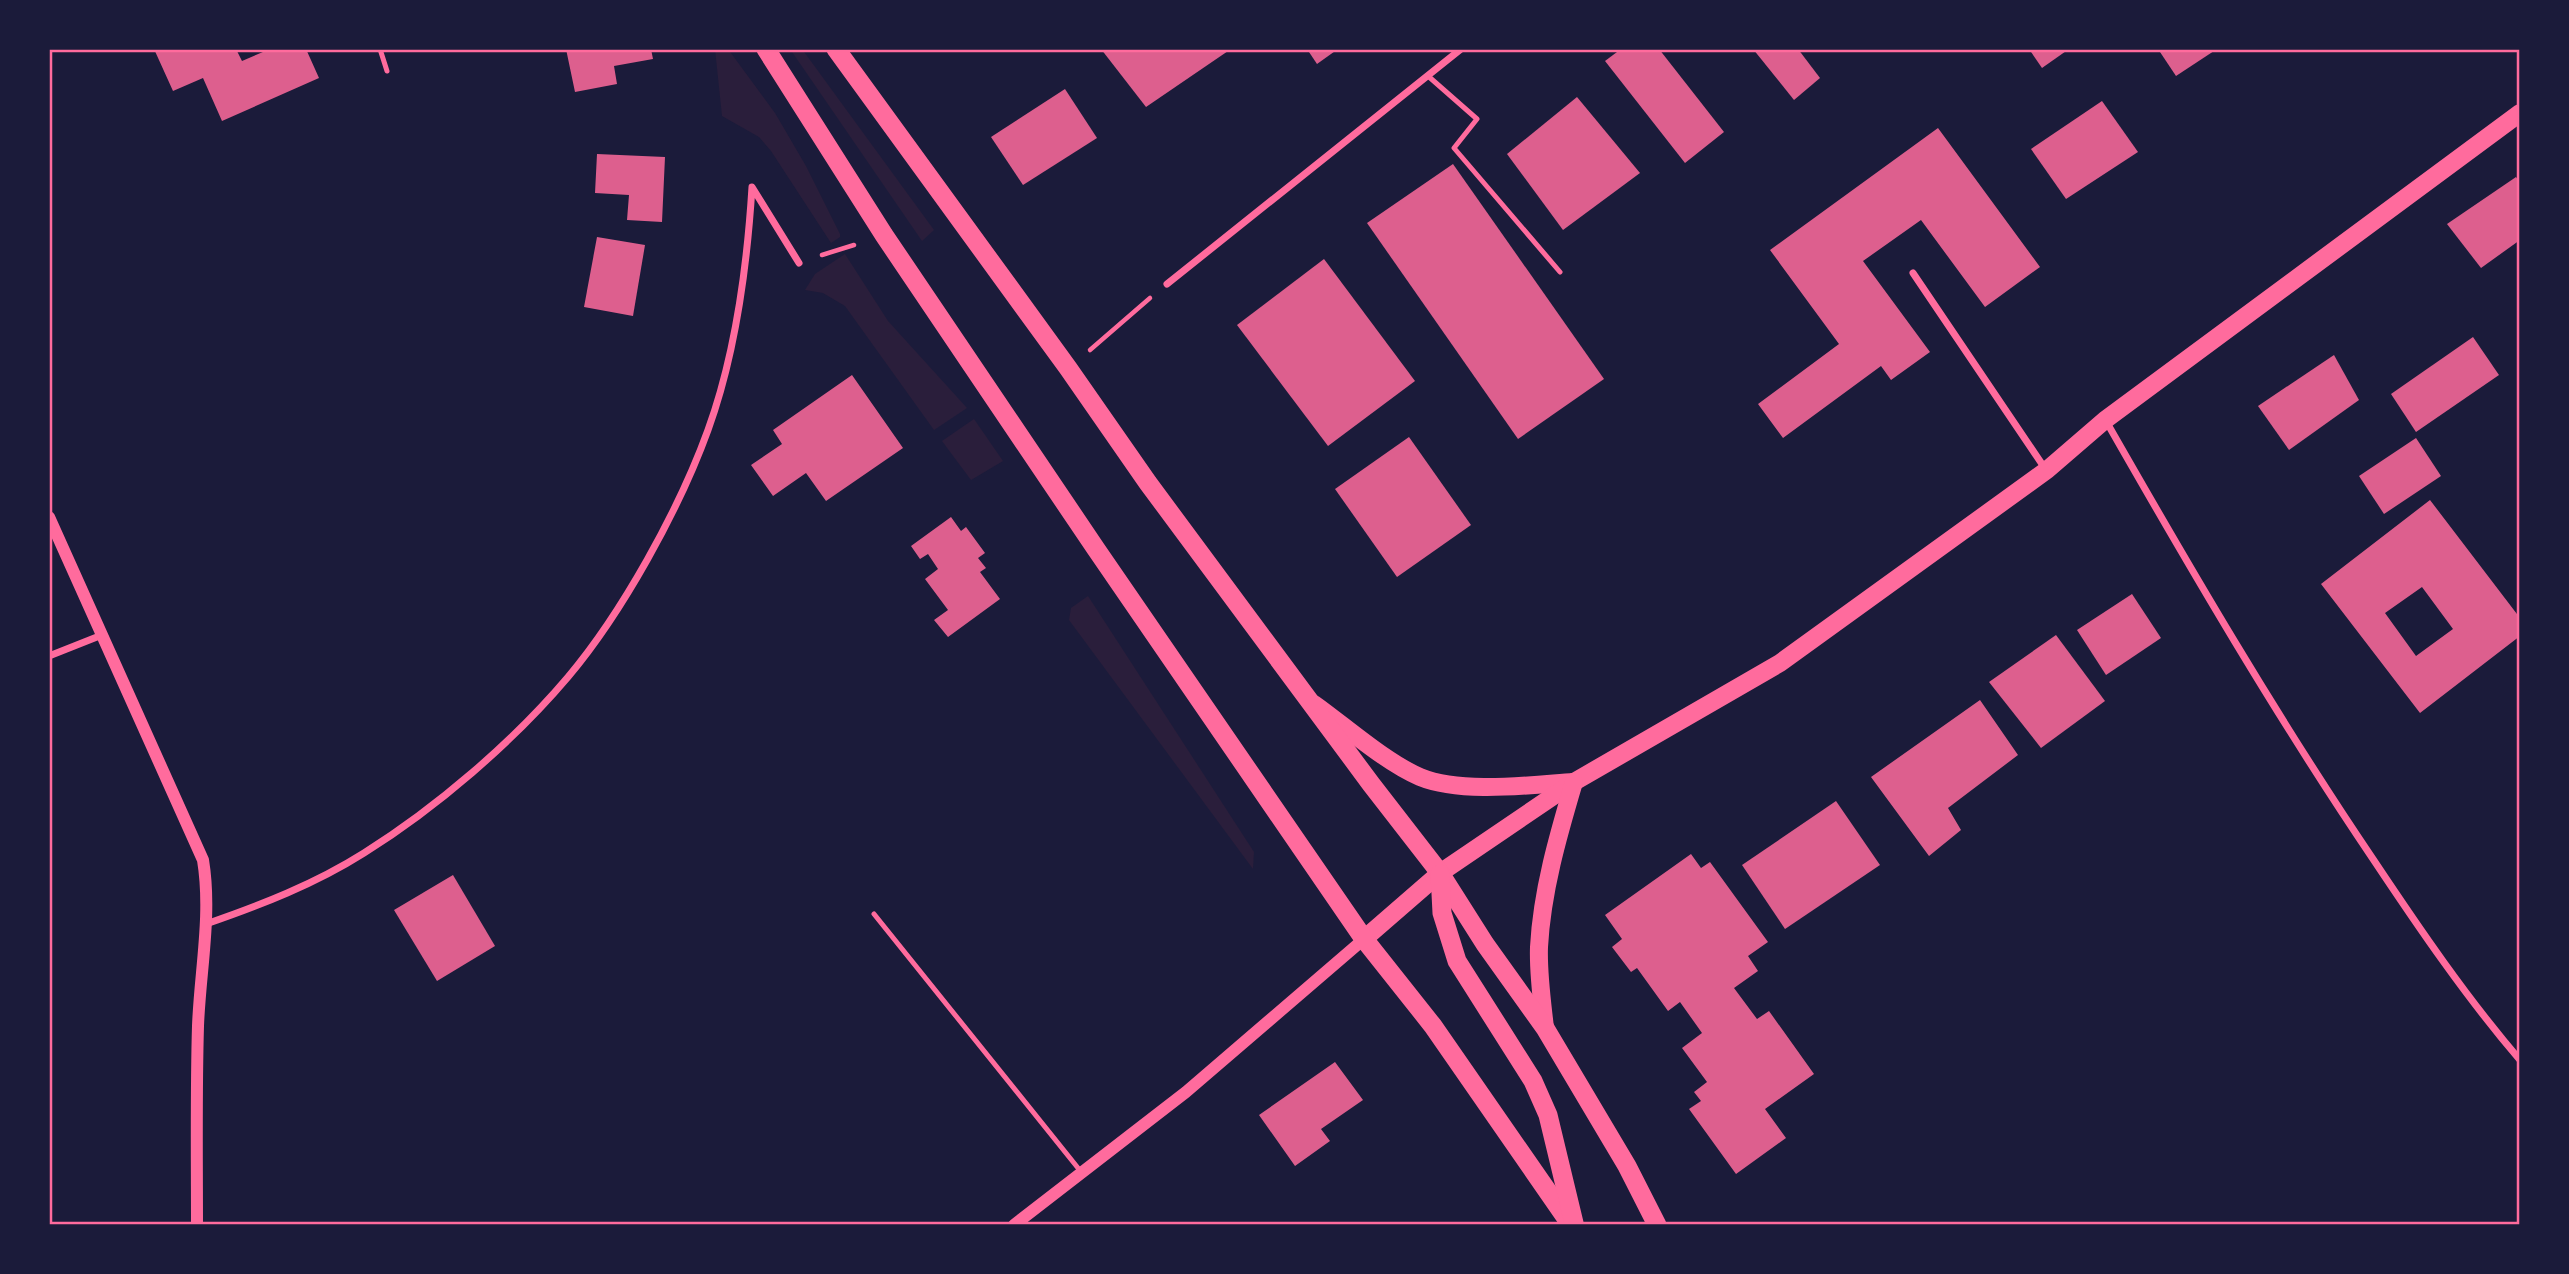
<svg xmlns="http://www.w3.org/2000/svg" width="2569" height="1274" font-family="Poppins,sans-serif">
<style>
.green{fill:#2a1e3b}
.building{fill:#dd5f8e;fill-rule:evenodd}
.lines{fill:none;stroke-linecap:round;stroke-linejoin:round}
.path{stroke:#ff6b9d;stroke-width:4.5}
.service{stroke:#ff6b9d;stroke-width:5}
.minor{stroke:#ff6b9d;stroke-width:7}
.tertiary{stroke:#ff6b9d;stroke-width:12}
.primary{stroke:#ff6b9d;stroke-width:18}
.trunk{stroke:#ff6b9d;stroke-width:19}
.neatline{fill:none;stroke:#ff6b9d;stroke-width:2.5}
</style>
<rect width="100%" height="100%" fill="#1b1b3a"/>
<!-- green -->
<g class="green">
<polygon points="715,49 728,49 775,113 806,166 840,234 840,237 831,243 771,151 759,137 722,116"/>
<polygon points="790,49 802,49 934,230 922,241"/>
<polygon points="845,254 888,321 967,408 934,430 845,306 823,293 805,290 815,274"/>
<polygon points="974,419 1003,461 971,480 942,441"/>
<polygon points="1088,596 1254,852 1253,869 1069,620 1071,608"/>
</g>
<!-- building -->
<g class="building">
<polygon points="154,49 236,49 242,61 270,49 306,49 319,78 222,121 203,78 173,91"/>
<polygon points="566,49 651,49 653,59 614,66 617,84 575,92"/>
<polygon points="1101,49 1231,49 1146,107"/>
<polygon points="1307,49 1338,49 1317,64"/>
<polygon points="1621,49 1659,49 1724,132 1685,163 1605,61"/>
<polygon points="1753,49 1798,49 1820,78 1794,100"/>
<polygon points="2029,49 2069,49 2042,68"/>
<polygon points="2158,49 2217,49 2176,76"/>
<polygon points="1065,89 1097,138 1023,185 991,137"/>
<polygon points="1577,97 1640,173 1563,230 1507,154"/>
<polygon points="2102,101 2138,152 2066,199 2031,149"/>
<polygon points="1938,128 2040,267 1985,307 1921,220 1863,261 1930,352 1891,380 1881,366 1783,438 1758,404 1839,344 1770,250"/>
<polygon points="597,154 665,157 662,222 627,220 629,195 595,193"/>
<polygon points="1453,164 1604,379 1518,439 1367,223"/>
<polygon points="2516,177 2520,183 2520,240 2481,268 2447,224"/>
<polygon points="597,237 645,245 633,316 584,307"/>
<polygon points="1324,259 1415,381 1328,446 1237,325"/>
<polygon points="2473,337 2499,375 2416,432 2391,394"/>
<polygon points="2334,355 2359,400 2289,450 2258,406"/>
<polygon points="852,375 903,448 826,501 806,473 773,496 751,465 782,444 773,430"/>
<polygon points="1409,437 1471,525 1397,577 1335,489"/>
<polygon points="2416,438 2441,476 2384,514 2359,476"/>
<path d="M2430,500L2520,618V636L2420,713L2321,584ZM2422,587L2453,629L2416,656L2385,613Z"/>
<polygon points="951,517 961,531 966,527 985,553 978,558 986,568 980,572 1000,599 948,637 934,620 948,610 925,579 938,569 928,554 920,559 911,546"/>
<polygon points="2132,594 2161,638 2106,675 2077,630"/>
<polygon points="2056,635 2105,701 2041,748 1989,682"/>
<polygon points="1980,700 2018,755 1948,808 1961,830 1929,856 1871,777"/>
<polygon points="1836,801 1880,865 1785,929 1742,865"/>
<polygon points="1691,854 1701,868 1710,862 1768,942 1748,956 1758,971 1734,988 1757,1019 1769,1011 1814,1074 1765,1109 1786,1138 1736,1174 1689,1109 1701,1101 1694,1092 1707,1082 1682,1048 1702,1033 1680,1002 1668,1011 1637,968 1631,972 1612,947 1622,939 1605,915"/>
<polygon points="453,875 495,946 437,981 394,910"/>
<polygon points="1335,1062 1363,1100 1321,1129 1330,1141 1295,1166 1259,1115"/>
</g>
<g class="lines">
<!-- path -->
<g class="path">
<polyline points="822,255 854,245"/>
<polyline points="1090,350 1150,298"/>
</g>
<!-- service -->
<g class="service">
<polyline points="380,49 387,71"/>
<polyline points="1428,76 1477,119 1454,148 1560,272"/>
<polyline points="874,914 1082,1173"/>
</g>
<!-- minor -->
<g class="minor">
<polyline points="1913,273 2046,470"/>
<polyline points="1167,284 1461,49"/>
<path d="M2106,421C2191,570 2277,717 2373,859C2419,928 2466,997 2520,1060"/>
<polyline points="49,656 102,635"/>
<path d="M206,924C261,905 315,884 364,853C436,808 513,742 568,677C622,613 679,510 708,430C736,353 747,268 752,187L799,263"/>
</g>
<!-- tertiary -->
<g class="tertiary">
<path d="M49,517L203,860C212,915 200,971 198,1026C196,1092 197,1159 197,1225"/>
<polyline points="1014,1225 1186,1092 1364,939"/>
</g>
<!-- primary -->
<g class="primary">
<path d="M1314,704C1345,726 1385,762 1420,777C1461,794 1530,785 1574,782"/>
<polyline points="1364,939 1440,873 1574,782 1780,663 2047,470 2105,420 2520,113"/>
<path d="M1545,1028C1542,1001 1538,974 1539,947C1542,891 1558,836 1574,782"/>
</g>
<!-- trunk -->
<g class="trunk">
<polyline points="766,49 884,235 1096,549 1364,939 1433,1026 1571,1225"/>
<polyline points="836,49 1068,368 1148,483 1371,784 1440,873 1485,944 1545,1028 1627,1166 1657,1225"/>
<polyline points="1440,874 1442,913 1457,961 1533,1081 1548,1115 1574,1223"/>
</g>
</g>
<!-- border -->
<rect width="2569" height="1274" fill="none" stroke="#1b1b3a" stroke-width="102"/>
<rect x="51" y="51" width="2467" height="1172" class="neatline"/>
</svg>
